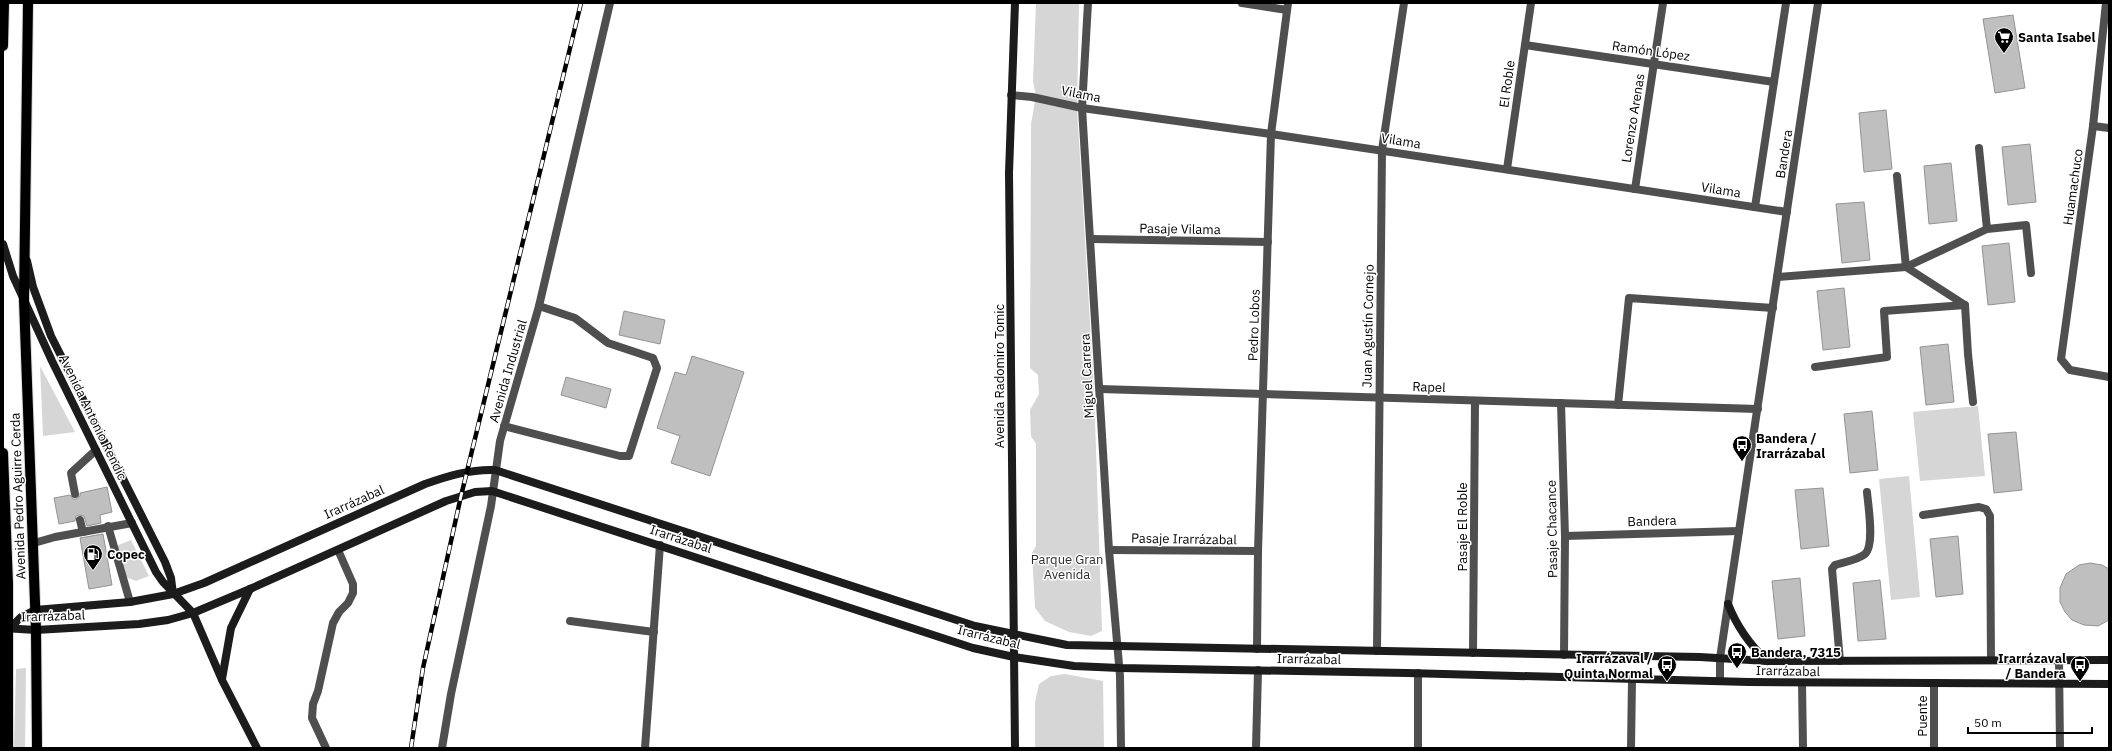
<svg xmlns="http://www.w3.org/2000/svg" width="2112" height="751" font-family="'IBM Plex Sans',sans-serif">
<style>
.green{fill:#d6d6d6}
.building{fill:#bfbfbf;stroke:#939393}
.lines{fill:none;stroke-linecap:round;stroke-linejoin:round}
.primary-casing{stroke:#dbdbdb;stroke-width:12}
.service{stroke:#4f4f4f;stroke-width:8}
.minor{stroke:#4f4f4f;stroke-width:8}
.tertiary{stroke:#4f4f4f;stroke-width:8}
.secondary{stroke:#1c1c1c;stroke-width:8}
.primary{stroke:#000;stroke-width:10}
.rail-casing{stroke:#000;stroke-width:4.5}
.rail{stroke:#fff;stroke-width:3;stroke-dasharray:9;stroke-linecap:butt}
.labels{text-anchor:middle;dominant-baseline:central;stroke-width:3;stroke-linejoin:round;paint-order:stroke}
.poi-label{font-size:13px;font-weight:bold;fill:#000;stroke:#fff;text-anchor:start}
.street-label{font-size:13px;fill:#000;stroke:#fff}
.park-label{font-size:13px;fill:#2d2d2d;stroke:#fff}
</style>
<rect width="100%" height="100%" fill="#fff"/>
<!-- green -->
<g class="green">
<polygon points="1036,3 1079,3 1077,108 1094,389 1102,631 1091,636 1069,632 1045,621 1035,608 1032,553 1036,546 1036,444 1031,436 1030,410 1039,394 1038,375 1030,368 1031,124 1036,96 1033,81"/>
<polygon points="40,366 75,432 43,436"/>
<polygon points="1978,406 1985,476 1920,481 1913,412"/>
<polygon points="1909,476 1920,597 1891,600 1879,479"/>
<polygon points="131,540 149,576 136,581 126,577 116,546"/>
<polygon points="26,668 25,748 14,748 16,669"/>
<polygon points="1065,674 1103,681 1104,748 1035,748 1035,702 1039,684 1051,676"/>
</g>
<!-- building -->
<g class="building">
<polygon points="2013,15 2025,88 1995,93 1983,19"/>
<polygon points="1886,110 1892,169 1864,172 1859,113"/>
<polygon points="2030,144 2036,202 2008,205 2002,147"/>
<polygon points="1951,163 1957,221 1929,224 1924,166"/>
<polygon points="1864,202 1870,260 1842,263 1836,204"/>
<polygon points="2009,243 2015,302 1988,305 1982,246"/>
<polygon points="1844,288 1850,347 1823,350 1817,291"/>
<polygon points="624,311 665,320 660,344 619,335"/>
<polygon points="1948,344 1954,402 1926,405 1920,347"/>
<polygon points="692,356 744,372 710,476 671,463 680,436 657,428 675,372 686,375"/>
<polygon points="566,377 611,389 606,408 561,395"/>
<polygon points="1872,411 1878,470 1850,473 1844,414"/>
<polygon points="2016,432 2022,490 1994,493 1988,434"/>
<polygon points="107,487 112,512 100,515 101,523 87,526 84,516 79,515 76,516 75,521 59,524 54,498 70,495 73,499 76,499 80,496 80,493"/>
<polygon points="1823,488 1829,546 1801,549 1795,490"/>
<polygon points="103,534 112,585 89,589 80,538"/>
<polygon points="1958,536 1963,594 1936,597 1930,539"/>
<polygon points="2090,563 2102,565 2109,569 2109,620 2098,626 2084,625 2072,620 2065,612 2060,602 2060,588 2066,574 2079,565"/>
<polygon points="1800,578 1805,636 1778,639 1772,581"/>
<polygon points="1880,580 1886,639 1858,641 1853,583"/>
</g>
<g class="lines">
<defs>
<g id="primary">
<polyline points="28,3 24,300 36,630 37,748"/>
<polyline points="3,46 4,3"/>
<polyline points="3,453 8,584 8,748"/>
</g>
</defs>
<!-- primary casing -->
<use href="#primary" class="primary-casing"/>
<!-- service -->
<g class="service">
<polyline points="1979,148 1987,229"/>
<polyline points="1897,176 1906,267 1965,305 1968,354 1973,402"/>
<polyline points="1777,277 1906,267 1987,229 2026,225 2031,273"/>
<polyline points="1815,367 1887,357 1884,311 1965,305"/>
<polyline points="504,426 620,456 629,456 657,368 653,358 608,343 575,318 539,306"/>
<polyline points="75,494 71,473 96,450"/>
<polyline points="1923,515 1979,507 1986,509 1990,516 1991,660"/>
<polyline points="80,520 83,532"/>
<polyline points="108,526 130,602"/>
<polyline points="34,543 55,537 132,523"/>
<polyline points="570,621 654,632"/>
<path d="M1840,661L1832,569L1835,565C1844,562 1858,560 1865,554C1875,545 1868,505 1867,492"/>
<polyline points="326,748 312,718 313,704 318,691 333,623 339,612 348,603 353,593 353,584 338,550"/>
<polyline points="645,748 660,545"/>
</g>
<!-- minor -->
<g class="minor">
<polyline points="1242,3 1287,10"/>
<polyline points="2106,3 2093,126 2061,359 2070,370 2109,377"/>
<polyline points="1525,45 1774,82"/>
<polyline points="1011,95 1032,97 1082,108 1271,134 1787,212"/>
<polyline points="2093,126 2109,128"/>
<polyline points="1507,169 1531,3"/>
<polyline points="1635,189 1663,3"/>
<polyline points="1755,207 1786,3"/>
<polyline points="1091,239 1268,242"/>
<polyline points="1100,389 1758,409"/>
<polyline points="1561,403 1565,536 1564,655"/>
<polyline points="1618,405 1629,298 1773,308"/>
<polyline points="1565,536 1739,531"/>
<polyline points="1109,550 1258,551"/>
<polyline points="1257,649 1258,551 1271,134 1288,3"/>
<polyline points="1377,651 1382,150 1404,3"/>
<polyline points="1473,653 1475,401"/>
<polyline points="2059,660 2060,748"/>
<polyline points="1802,683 1803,748"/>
<polyline points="1934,685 1934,748"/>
<polyline points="442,748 451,694 491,506 500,441 539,306 610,3"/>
<polyline points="1256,748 1258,670"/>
<polyline points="1418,748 1418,673"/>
<polyline points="1631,748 1632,679"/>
</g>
<!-- tertiary -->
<g class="tertiary">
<polyline points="1088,3 1082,108 1109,550 1120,676 1121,748"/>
<polyline points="1720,681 1720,658 1818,3"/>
</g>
<!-- secondary -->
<g class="secondary">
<polyline points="1015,3 1009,173 1015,748"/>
<polyline points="3,244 13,276 52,361 156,572 163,582 193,613 222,680 257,748"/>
<polyline points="27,261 33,287 51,336 165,562 171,578 173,594"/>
<path d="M1728,604C1737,627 1749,644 1767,661"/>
<polyline points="3,628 36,630 139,624 168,620 193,613 250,589 446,501 475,492 492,491 973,648 1014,657 1074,666 1120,668 1407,673 1749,682 2109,684"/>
<path d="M9,629L21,617L35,610L130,602L173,594L204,583L425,484C448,476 470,469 495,470L975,626L1067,645L1700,657L1767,661L2109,660"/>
<polyline points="222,679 231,628 250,589"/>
</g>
<!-- primary -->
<use href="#primary" class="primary"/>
<defs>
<polyline id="rail" points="411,748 423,668 461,496 581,3"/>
</defs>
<!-- rail casing -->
<use href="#rail" class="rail-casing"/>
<!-- rail -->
<use href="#rail" class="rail"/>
</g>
<!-- icons -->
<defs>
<symbol id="supermarket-pin" viewBox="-11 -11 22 30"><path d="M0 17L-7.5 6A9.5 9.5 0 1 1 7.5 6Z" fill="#000" stroke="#fff"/><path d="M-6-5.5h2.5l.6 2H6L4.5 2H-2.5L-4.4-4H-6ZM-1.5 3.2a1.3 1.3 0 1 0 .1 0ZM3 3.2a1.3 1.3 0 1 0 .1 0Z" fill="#fff"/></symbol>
<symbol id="bus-pin" viewBox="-11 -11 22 30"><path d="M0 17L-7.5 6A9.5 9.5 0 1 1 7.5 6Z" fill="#000" stroke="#fff"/><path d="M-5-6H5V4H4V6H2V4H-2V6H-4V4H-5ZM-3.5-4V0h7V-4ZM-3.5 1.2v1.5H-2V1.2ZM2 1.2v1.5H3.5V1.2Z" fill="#fff"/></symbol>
<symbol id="fuel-pin" viewBox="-11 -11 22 30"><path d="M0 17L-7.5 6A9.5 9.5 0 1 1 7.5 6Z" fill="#000" stroke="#fff"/><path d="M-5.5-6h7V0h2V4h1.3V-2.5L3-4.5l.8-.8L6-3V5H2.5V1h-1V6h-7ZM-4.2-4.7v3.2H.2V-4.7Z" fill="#fff"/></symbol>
</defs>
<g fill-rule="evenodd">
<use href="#supermarket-pin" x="1993" y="26" width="22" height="30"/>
<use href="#bus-pin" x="1731" y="434" width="22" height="30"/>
<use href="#fuel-pin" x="82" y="543" width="22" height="30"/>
<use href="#bus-pin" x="1726" y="641" width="22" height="30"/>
<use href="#bus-pin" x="1656" y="654" width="22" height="30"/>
<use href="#bus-pin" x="2069" y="654" width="22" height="30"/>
</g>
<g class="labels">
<!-- poi labels -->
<g class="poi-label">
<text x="2018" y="37">Santa Isabel</text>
<text x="1756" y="438">Bandera /<tspan x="1756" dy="15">Irarrázabal</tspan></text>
<text x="107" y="554">Copec</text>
<text x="1751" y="652">Bandera, 7315</text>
<text x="1653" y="658" text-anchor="end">Irarrázaval /<tspan x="1653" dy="15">Quinta Normal</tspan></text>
<text x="2066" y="658" text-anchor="end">Irarrázaval<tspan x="2066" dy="15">/ Bandera</tspan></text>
</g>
<!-- street labels -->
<g class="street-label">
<text transform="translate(1651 51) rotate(8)">Ramón López</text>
<text transform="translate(1507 84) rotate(-82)">El Roble</text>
<text transform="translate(1081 94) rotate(11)">Vilama</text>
<text transform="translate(1633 118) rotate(-81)">Lorenzo Arenas</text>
<text transform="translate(1401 141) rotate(9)">Vilama</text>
<text transform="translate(1784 154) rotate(-81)">Bandera</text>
<text transform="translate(2073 187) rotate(-82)">Huamachuco</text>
<text transform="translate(1721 190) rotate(9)">Vilama</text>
<text transform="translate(1180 229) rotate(1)">Pasaje Vilama</text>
<text transform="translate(1254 325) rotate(-88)">Pedro Lobos</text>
<text transform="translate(1368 326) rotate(-89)">Juan Agustín Cornejo</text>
<text transform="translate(508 371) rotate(-74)">Avenida Industrial</text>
<text transform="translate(999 376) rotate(-90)">Avenida Radomiro Tomic</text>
<text transform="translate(1087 376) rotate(-93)">Miguel Carrera</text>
<text transform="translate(1429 387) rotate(2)">Rapel</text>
<text transform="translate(93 417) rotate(64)">Avenida Antonio Rendic</text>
<text transform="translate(18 496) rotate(-92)">Avenida Pedro Aguirre Cerda</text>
<text transform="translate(354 502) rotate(-24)">Irarrázabal</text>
<text transform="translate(1652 521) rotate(-2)">Bandera</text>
<text transform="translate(1462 527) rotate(-90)">Pasaje El Roble</text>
<text transform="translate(1552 529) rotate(-91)">Pasaje Chacance</text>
<text transform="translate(681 539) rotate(18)">Irarrázabal</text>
<text transform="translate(1184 539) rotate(1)">Pasaje Irarrázabal</text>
<text transform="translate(53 616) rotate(-2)">Irarrázabal</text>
<text transform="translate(989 637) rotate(14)">Irarrázabal</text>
<text transform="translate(1309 659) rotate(1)">Irarrázabal</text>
<text transform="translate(1788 671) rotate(1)">Irarrázabal</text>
<text transform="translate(1922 716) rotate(-90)">Puente</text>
</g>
<!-- park labels -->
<g class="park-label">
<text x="1067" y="559">Parque Gran<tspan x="1067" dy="15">Avenida</tspan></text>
</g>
</g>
<!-- border -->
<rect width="2112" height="751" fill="none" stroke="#000000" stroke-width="8"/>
<!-- scale -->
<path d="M1968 727v6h124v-6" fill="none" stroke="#000000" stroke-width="2"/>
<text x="1974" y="727" font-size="12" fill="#000000" stroke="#ffffff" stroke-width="3" paint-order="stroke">50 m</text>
</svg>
